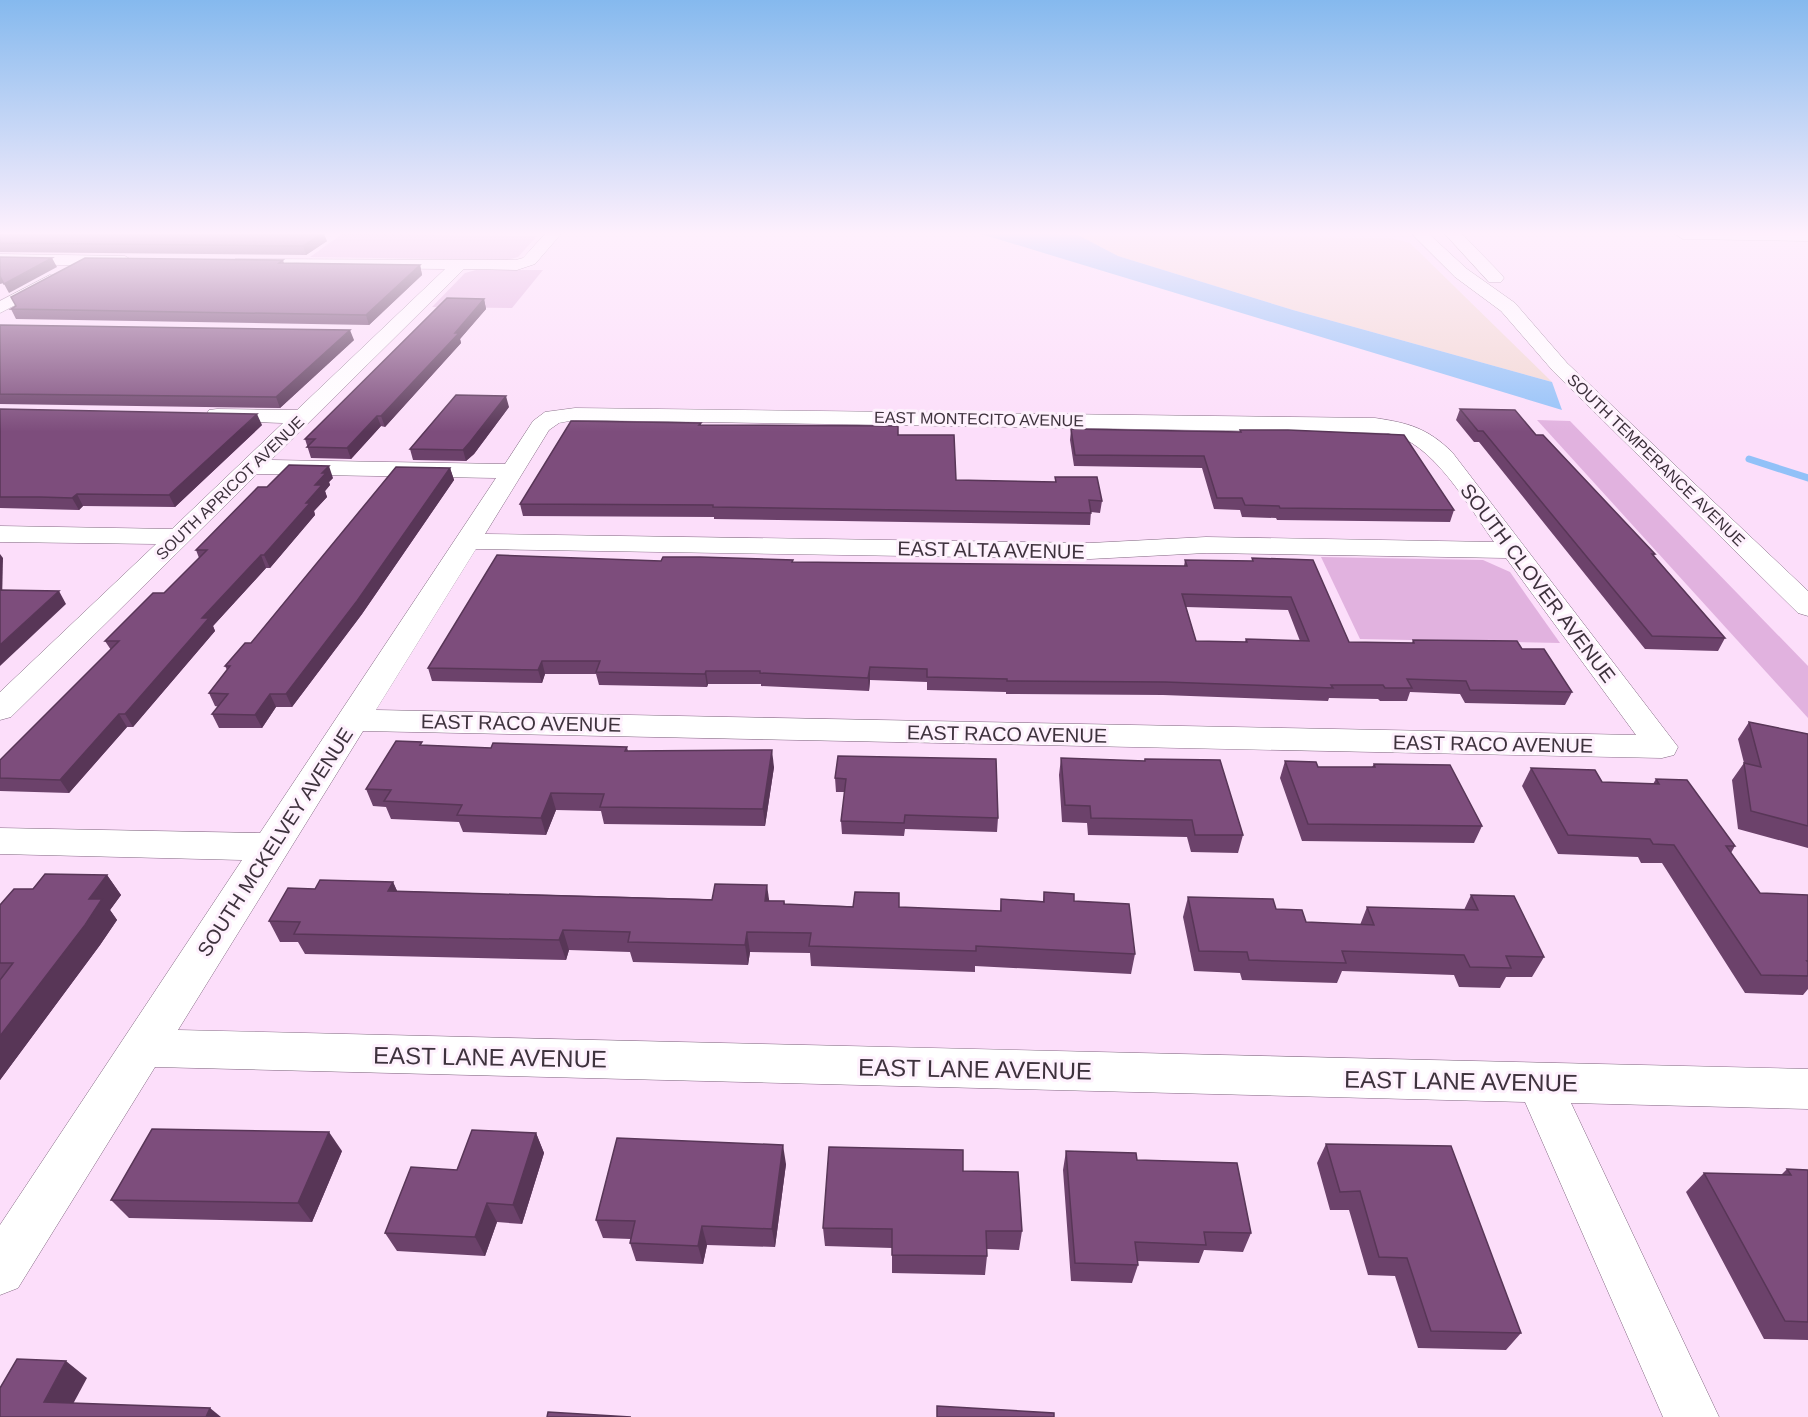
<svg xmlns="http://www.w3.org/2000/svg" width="1808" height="1417" font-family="Helvetica,sans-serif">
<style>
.commercial{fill:#f2d8d2}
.green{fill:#e1b2df}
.water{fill:#91c1f8}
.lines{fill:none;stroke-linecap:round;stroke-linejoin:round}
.stream{stroke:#91c1f8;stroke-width:7}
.street-casing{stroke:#816780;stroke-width:1}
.secondary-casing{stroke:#816780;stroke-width:1}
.street{fill:#fff;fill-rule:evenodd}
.secondary{fill:#fff;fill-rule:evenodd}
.wall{fill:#6c426b;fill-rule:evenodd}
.shaded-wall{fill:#583657}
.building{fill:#7d4d7c;stroke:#583657;stroke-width:1.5;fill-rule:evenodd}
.labels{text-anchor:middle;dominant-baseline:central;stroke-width:6;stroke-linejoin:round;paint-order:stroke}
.far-street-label{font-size:16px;fill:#3e323d;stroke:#fef1fd}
.street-label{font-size:20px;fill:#3e323d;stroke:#fef1fd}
.near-street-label{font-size:24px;fill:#3e323d;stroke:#fef1fd}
</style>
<rect width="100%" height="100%" fill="#fcdefa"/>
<!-- commercial -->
<polygon class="commercial" points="1078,235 1390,238 1410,243 1552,382 1293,310 1118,256"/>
<!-- green -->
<g class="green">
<polygon points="342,234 537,236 518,257 507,260 310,257"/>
<polygon points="476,270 543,270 512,308 432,307 465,273"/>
<polygon points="1537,420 1570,421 1808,666 1808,718"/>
<polygon points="1321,557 1483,560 1510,572 1560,643 1360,639"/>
</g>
<!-- water -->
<polygon class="water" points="981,234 1078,235 1118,256 1293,310 1552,382 1562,410"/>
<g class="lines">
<!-- stream -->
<polyline class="stream" points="1749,459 1808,478"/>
<defs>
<g id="street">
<path d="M545,234H561L535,264L517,270L464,269L271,460L505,464L533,421L545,412L575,408L1375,418C1409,423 1427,428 1452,452L1678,747L1674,755L1662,758L363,731L178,1030L1808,1069V1109L1571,1103L1719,1417H1663L1525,1102L155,1067L18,1288L0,1295V1225L242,860L0,854V828L260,833L496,478L257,474L11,717L0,720V692L156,544L0,542V526L172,529L283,423L217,421L209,420L206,415L209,410L217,409L297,410L445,269L241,267L233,262L235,259L516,260L523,258ZM575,420L1387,433C1433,441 1468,506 1494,542L1206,537L1090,543L485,534L549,430L559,423ZM476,549L1090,559L1206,553L1506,558L1636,735L376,710Z"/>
<polygon points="1675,234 1808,234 1808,241 1683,239"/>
<polygon points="0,254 125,256 133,261 125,266 0,264"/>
<polygon points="50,275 56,276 58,280 56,284 0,313 0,301"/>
</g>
<g id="secondary">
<polygon points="1412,234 1429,234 1467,269 1515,303 1567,363 1808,591 1808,616 1798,613 1553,371 1501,311 1455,277"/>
<polygon points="1445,234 1462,234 1501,274 1504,278 1501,282 1489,282"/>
</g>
</defs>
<!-- street casing -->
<use href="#street" class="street-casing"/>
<!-- secondary casing -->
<use href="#secondary" class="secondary-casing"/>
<!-- street -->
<use href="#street" class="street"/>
<!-- secondary -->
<use href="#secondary" class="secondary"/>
</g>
<!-- wall -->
<g class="wall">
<polygon points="0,234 327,241 306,255 0,252"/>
<polygon points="283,260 284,263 420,265 422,275 369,325 16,319 11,309"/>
<polygon points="484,299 486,309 460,339 461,343 385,427 381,426 351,459 311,458 305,439"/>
<polygon points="0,325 354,340 280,408 0,404"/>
<polygon points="509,407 474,454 466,461 413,460 410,449"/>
<polygon points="0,409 262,425 175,507 83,506 79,510 0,508"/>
<polygon points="1460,409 1536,435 1655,554 1654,556 1725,638 1718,651 1645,649 1479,442 1474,442 1456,420"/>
<polygon points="701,423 701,425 898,435 956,480 1055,482 1055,477 1102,501 1100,513 1091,512 1090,525 714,519 714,517 523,516 520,504"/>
<polygon points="1071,429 1240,432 1240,430 1454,510 1450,522 1277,520 1276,518 1242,517 1240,510 1214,509 1202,468 1074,466 1070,440"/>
<polygon points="450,468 454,480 362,614 292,707 276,707 262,728 219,728 212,714 219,707 215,706 209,693 227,670 225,666"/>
<polygon points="333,478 329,482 330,485 325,491 327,497 314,511 315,515 270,568 266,568 213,626 215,631 133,727 127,727 69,793 0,791 0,760 111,650 105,641 164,593 199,558 196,550 267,487"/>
<path d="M1252,558L1349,642L1412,643L1413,640L1522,649L1572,692L1565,705L1465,703L1460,694L1410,692L1407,701H1380L1378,699L1329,698L1328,701L1163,695L1006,694V692L927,690V682L870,680L869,691L761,686V684H708L707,687L599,685L596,674H545L542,683L432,681L428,668L661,561L1184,566L1185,560L1252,561ZM1186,607L1288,610L1300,641L1246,639L1245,642L1196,641Z"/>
<polygon points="1749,722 1808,734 1808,848 1738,829 1732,780 1744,763 1738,739"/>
<polygon points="423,745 491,748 627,747 628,751 774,767 765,826 604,824 601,811 556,810 546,835 463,832 459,822 391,819 386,807 373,806 366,789"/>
<polygon points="1061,758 1144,761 1145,759 1243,835 1238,853 1191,852 1187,837 1088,835 1087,823 1062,822 1059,775"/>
<polygon points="996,759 998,818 997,832 905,829 904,836 842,834 841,821 845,792 836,792 835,778"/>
<polygon points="1285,761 1318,767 1372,767 1374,764 1482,826 1474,843 1302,841 1280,778"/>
<polygon points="1531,768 1602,782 1653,784 1656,779 1735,846 1731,853 1760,893 1808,895 1808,989 1803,995 1745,993 1662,863 1641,863 1638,857 1558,854 1522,786"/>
<polygon points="107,875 121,895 110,910 117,920 100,945 0,1080 0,905 33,889"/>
<polygon points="393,882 397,891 784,901 785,904 1000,911 1001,899 1043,901 1044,892 1074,901 1135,954 1131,974 975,966 975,972 811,966 810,953 750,952 748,965 633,962 630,952 569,950 566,960 305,954 298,942 280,942 269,921"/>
<polygon points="1471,895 1544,957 1532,977 1506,977 1500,988 1459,987 1454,975 1342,971 1337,983 1242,980 1240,973 1194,971 1183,917 1188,897 1276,909 1306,922 1360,925 1367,907 1464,910"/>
<polygon points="536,1133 544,1153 522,1224 497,1222 485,1256 397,1251 385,1233 457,1170"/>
<polygon points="1326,1144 1521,1333 1506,1350 1418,1348 1395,1276 1368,1275 1349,1210 1330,1210 1317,1163"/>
<polygon points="342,1151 312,1222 129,1218 111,1200"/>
<polygon points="1066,1151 1137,1160 1251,1233 1243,1252 1204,1250 1199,1263 1137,1261 1138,1265 1132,1283 1071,1281 1063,1170"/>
<polygon points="786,1164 775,1247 707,1245 703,1264 636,1261 630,1243 631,1239 603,1238 596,1220"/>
<polygon points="1787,1169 1808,1170 1808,1340 1764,1339 1686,1192 1704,1173 1781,1175"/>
<polygon points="963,1171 1022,1231 1019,1250 987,1249 987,1256 985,1275 892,1273 892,1248 825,1246 823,1228"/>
</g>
<!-- shaded-wall -->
<g class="shaded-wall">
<polygon points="322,234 324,234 327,241 306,255 303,246"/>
<polygon points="52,258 57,267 9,293 4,284"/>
<polygon points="420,265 422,275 369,325 366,315"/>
<polygon points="0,276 4,283 0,284"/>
<polygon points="484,299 486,309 460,339 461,343 385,427 381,416"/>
<polygon points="350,330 354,340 280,408 276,397"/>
<polygon points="506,396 509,407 474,454 466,461 463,450"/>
<polygon points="257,414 262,425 175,507 169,495"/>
<polygon points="377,416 381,426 351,459 347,448"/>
<polygon points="329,466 333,478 329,482 330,485 325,491 327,497 314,511 315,515 270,568 264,555 306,503 322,473"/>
<polygon points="450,468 454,480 362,614 292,707 286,694"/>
<polygon points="77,494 83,506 79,510 72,498"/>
<polygon points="0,554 3,558 2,602 0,599"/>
<polygon points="261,555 266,568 213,626 215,631 133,727 125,714 202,618"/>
<polygon points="59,591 66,604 0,666 0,645"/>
<polygon points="542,661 545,674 542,683 538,670"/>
<polygon points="870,667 870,680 869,691 868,678"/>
<polygon points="706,671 708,684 707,687 705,674"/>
<polygon points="270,694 276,707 262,728 255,715"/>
<polygon points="119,714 127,727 69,793 60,780"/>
<polygon points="772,750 774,767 765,826 763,809"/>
<polygon points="551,793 556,810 546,835 541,818"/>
<polygon points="107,875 121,895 110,910 117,920 100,945 0,1080 0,1036 89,899"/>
<polygon points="393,882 402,902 388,891"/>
<polygon points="767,885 770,906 765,901"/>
<polygon points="563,930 569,950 566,960 559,940"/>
<polygon points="747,932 750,952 748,965 745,945"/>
<polygon points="329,1132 342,1151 312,1222 298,1203"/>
<polygon points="536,1133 544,1153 522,1224 513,1205"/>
<polygon points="783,1145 786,1164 775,1247 772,1229"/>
<polygon points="487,1203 497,1222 485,1256 475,1237"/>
<polygon points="702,1226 707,1245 703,1264 698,1246"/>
<polygon points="66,1361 87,1378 66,1417 44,1402"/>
<polygon points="210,1408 221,1417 206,1417"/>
</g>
<!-- building -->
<g class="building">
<polygon points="0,234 322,234 303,246 0,243"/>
<polygon points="0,257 52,258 4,284 0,276"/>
<polygon points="85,258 283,260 279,263 420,265 366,315 11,309 16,306 11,297"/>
<polygon points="447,298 484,299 455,333 459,333 381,416 377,416 347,448 307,447 315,439 305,439"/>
<polygon points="0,325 350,330 276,397 0,394"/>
<polygon points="456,395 506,396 470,442 463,450 410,449"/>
<polygon points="0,409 257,414 169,495 77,494 72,498 40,497 0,497"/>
<polygon points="1460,409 1515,410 1536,435 1543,435 1655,554 1652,554 1725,638 1652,636 1483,431 1478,431"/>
<polygon points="571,421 701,423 699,425 898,426 898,435 954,435 956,480 1056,482 1055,477 1097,477 1102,501 1089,500 1091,513 713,507 713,505 520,504"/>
<polygon points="1071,429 1241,432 1240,430 1288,430 1404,435 1454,510 1280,508 1279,506 1245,505 1242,498 1217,498 1204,456 1075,455"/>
<polygon points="289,465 329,466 322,473 326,473 315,485 322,485 306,503 310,503 264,555 261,555 202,618 209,618 125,714 119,714 60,780 0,778 0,760 119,641 105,641 153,593 164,593 207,550 196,550 258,487 267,487"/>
<polygon points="396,467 450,468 357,601 286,694 270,694 255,715 212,714 228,694 209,693 230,666 225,666 245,643 251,643"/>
<path d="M497,555L661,561L663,557H700L793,560L792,562L1187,566L1185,560L1253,561L1252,558L1313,560L1349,642L1414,643L1413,640L1517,641L1522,649H1544L1572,692L1470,690L1466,681L1407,679L1412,688H1385L1383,685H1331L1333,688L1165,682L1007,681V679L927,677V669L870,667L868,678L760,673V671H706L705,674L596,672L600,661H542L538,670L428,668ZM1182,594L1291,597L1309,641L1246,639L1247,642L1196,641Z"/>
<polygon points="0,590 59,591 0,645"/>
<polygon points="1749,722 1808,734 1808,826 1751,811 1744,763 1761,767"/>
<polygon points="396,741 422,742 420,745 491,748 493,743 627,747 625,751 772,750 763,809 600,807 604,794 551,793 541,818 457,815 462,805 384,801 391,790 366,789"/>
<polygon points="838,756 996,759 998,818 905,815 904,823 841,821 846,779 835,778"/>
<polygon points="1061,758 1145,761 1145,759 1220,760 1243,835 1195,835 1192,820 1091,818 1090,806 1065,805"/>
<polygon points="1285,761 1316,762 1318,767 1375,767 1374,764 1450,765 1482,826 1308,824"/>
<polygon points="1531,768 1595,770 1602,782 1659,784 1656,779 1687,780 1735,846 1726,846 1760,893 1808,895 1808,961 1807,961 1808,962 1808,976 1761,975 1674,845 1653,844 1650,839 1568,835"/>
<polygon points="45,874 107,875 89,899 102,899 85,925 0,1036 0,980 13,963 0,963 0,905 14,889 33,889"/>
<polygon points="320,880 393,882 388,891 712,900 715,884 767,885 765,901 784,901 784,904 853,907 855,892 899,893 899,907 1001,911 1001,899 1044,902 1044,892 1074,894 1074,901 1129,904 1135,954 976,946 976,951 809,946 811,933 747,932 745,945 628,942 630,932 563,930 559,940 294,934 300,922 269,921 288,888 315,889"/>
<polygon points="1471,895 1514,896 1544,957 1506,956 1511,968 1470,967 1464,955 1342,951 1346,963 1249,960 1247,952 1199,951 1188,897 1273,899 1276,909 1302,910 1306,922 1374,925 1367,907 1478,910"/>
<polygon points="152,1129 329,1132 298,1203 111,1200"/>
<polygon points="472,1130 536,1133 513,1205 487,1203 475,1237 385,1233 411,1167 457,1170"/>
<polygon points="617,1138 783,1145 772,1229 702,1226 698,1246 630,1243 635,1221 596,1220"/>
<polygon points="1326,1144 1451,1146 1521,1333 1431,1331 1407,1258 1379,1257 1360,1191 1340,1192"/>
<polygon points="829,1147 963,1150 963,1171 1018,1172 1022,1231 986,1231 987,1256 892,1255 892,1229 823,1228"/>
<polygon points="1066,1151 1136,1153 1137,1160 1237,1163 1251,1233 1204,1232 1206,1245 1135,1242 1138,1265 1075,1263"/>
<polygon points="1787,1169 1808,1170 1808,1322 1785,1321 1704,1173 1791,1175"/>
<polygon points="17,1359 66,1361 44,1402 210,1408 206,1417 0,1417 0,1388"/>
<polygon points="937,1406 1054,1413 1054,1417 937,1417"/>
<polygon points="548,1412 631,1417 547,1417"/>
</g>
<!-- sky -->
<linearGradient id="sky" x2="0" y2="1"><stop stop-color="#85b9ee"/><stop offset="0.54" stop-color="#fef0fd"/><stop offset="1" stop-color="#fef0fd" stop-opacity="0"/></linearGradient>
<rect width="1808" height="432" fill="url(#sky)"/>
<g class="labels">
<!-- far-street labels -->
<g class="far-street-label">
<text transform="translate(979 419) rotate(1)">EAST MONTECITO AVENUE</text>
<text transform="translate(1656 460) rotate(44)">SOUTH TEMPERANCE AVENUE</text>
<text transform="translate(230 488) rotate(-44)">SOUTH APRICOT AVENUE</text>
</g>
<!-- street labels -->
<g class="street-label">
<text transform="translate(991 550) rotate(1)">EAST ALTA AVENUE</text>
<text transform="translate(1538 583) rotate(53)">SOUTH CLOVER AVENUE</text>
<text transform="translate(521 723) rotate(1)">EAST RACO AVENUE</text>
<text transform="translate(1007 734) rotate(1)">EAST RACO AVENUE</text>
<text transform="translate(1493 744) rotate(1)">EAST RACO AVENUE</text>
<text transform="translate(275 842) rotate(-57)">SOUTH MCKELVEY AVENUE</text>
</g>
<!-- near-street labels -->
<g class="near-street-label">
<text transform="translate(490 1057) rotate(1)">EAST LANE AVENUE</text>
<text transform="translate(975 1069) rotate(1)">EAST LANE AVENUE</text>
<text transform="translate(1461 1081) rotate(1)">EAST LANE AVENUE</text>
</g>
</g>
</svg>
